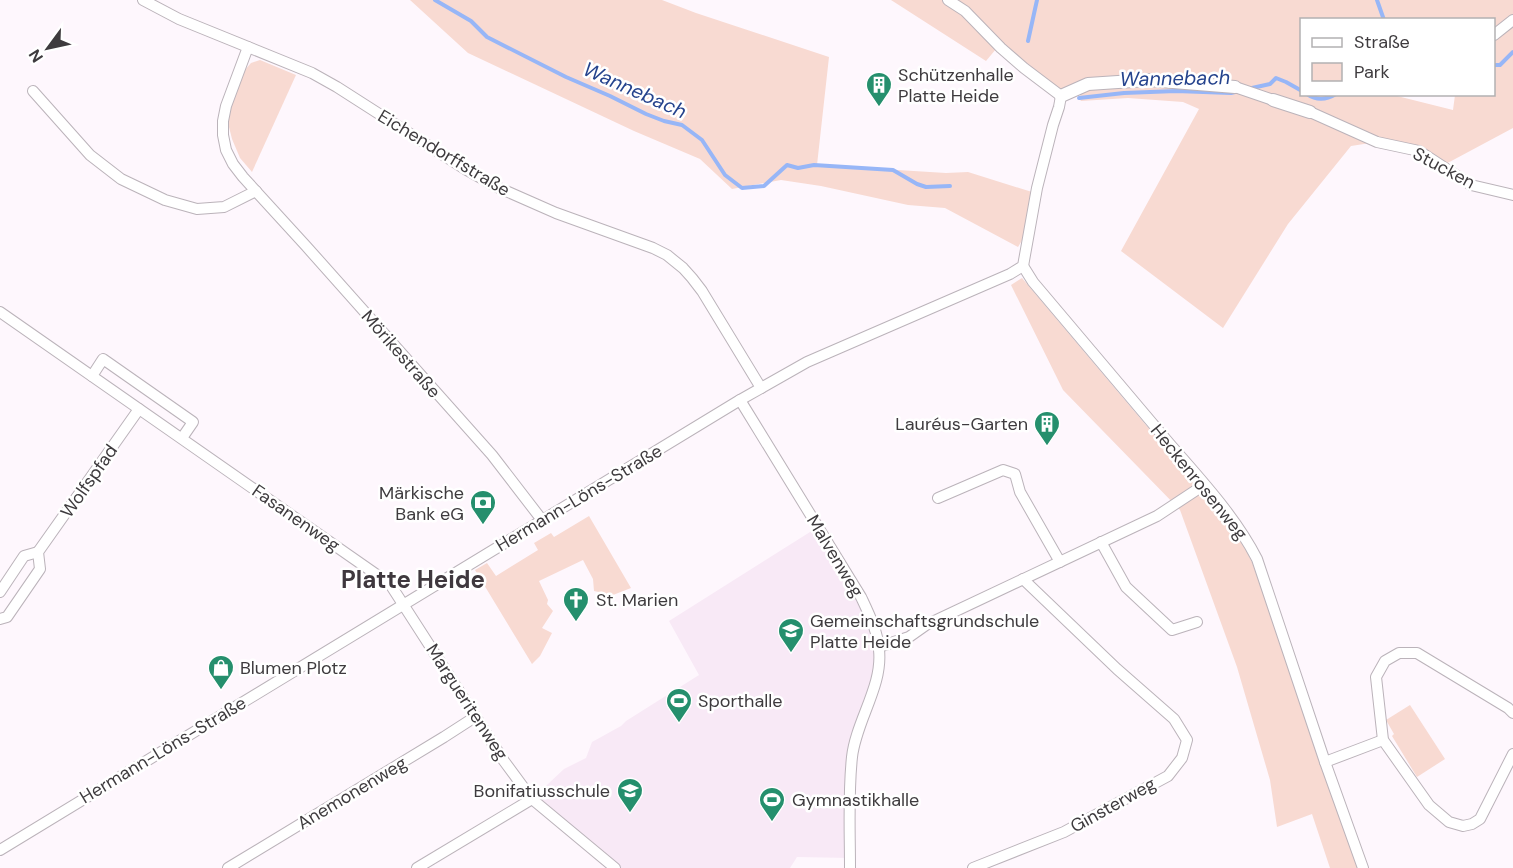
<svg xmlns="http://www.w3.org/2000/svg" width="1513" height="868" font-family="'DM Sans',sans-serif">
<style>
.built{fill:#f8e9f6}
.green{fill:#f8dad2;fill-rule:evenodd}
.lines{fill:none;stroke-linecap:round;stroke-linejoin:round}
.stream{stroke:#97b6f7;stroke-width:4}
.minor-casing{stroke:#bbb3ba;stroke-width:12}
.tertiary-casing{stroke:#bbb3ba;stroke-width:14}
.minor{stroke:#fff;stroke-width:10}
.tertiary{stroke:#fff;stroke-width:12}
.labels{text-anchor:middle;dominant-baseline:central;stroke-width:5;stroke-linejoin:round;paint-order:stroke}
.poi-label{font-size:18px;fill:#3e3b3e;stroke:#fff;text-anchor:start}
.street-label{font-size:18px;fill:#3e3b3e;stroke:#fff}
.water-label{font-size:20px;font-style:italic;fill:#25438d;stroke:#fff}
.district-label{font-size:24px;font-weight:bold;fill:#3f383e;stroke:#fff}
</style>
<rect width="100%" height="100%" fill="#fef7fd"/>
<!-- built -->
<polygon class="built" points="818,527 861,597 879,647 852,756 850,858 797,857 790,868 615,868 532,799 564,769 586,758 592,742 621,726 626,721 699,675 669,621"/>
<!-- green -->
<g class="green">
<polygon points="410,0 662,0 696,13 829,57 817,165 946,173 968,172 1032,192 1024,237 1018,247 945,208 908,205 821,186 781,180 732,189 700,159 634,131 468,53"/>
<path d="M891,0H1513V128L1442,166L1419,151L1377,142L1351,146L1288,224L1223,328L1121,251L1199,109L1183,102L1128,98L1081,101L1079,98L1081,94L1061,96L1001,43L986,61ZM1302,20H1494V94L1455,95L1453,110L1393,95L1302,94ZM1148,80L1225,87L1107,88Z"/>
<polygon points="260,60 296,75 252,172 240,158 232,139 227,119 244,71 251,63"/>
<polygon points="1022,278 1226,520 1240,539 1252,562 1359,868 1330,868 1312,814 1277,827 1270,780 1237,667 1180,510 1063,390 1011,285"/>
<polygon points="589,516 631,588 613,595 594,591 593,579 583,560 539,581 548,600 547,604 553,611 542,628 552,633 540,656 532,664 475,570 487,563 496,576 538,550 534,543 551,533 554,537"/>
<polygon points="1410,705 1445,759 1417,777 1392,736 1394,734 1386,720"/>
</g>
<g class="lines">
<!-- stream -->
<g class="stream">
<polyline points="435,0 471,21 487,37 566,77 610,96 646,114 664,121 682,125 702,140 725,175 742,188 764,186 787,165 798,168 814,165 893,170 917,184 926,187 950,186"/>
<polyline points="1377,0 1384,20"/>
<polyline points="1028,41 1037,0"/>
<polyline points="1494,65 1500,65 1513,52"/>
<polyline points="1252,88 1270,84 1276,78 1286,82 1302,91"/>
<path d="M1307,94C1317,101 1326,100 1336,94"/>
<polyline points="1079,98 1124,93 1176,91 1231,93 1235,92"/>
</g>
<defs>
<g id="minor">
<polyline points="143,0 179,19 312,73 337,87 465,169 497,187 556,213 653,248 667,255 683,268 692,278 702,291 761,388"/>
<polyline points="1494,35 1513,20"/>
<polyline points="248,47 226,106 223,121 223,135 226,150 233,164 243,177 306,246 492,455 542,520"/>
<polyline points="1235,87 1273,100"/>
<polyline points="33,91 90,155 121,179 165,200 197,209 224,207 256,191"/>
<polyline points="1310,112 1377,142 1419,151 1471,185 1513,195"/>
<path d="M1023,266L1033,282C1078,336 1124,389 1169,443C1201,480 1235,516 1257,559L1325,762L1363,868"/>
<polyline points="0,312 390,584 504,761 532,799 615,868"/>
<polyline points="92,376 103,359 193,422 182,438"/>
<path d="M740,400L861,597C869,614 878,632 879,650C883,686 856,721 852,757C848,794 850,831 850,868"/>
<polyline points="938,498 1003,470 1015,474 1020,492 1060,562"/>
<polyline points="1101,542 1126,587 1172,630 1197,622"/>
<polyline points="0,592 24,556 38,552"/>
<polyline points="0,619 7,617 40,569 38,552 139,409"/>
<polyline points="879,647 909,637 926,625 1157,516 1204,485"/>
<polyline points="1513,713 1508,708 1417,653 1399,653 1385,661 1376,677 1383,740 1429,805 1449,822 1463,826 1472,824 1480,819 1513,754"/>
<polyline points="1325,762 1383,740"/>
<polyline points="0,850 740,400 807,362 1010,274 1023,266 1037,188 1053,125 1059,107 1061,96 1024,68 1001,48 965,11 948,0"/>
<polyline points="228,868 444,737 475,717"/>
<polyline points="417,868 532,799"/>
<polyline points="973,868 1064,832 1168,776 1182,758 1187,740 1174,719 1117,669 1023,579"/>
</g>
<g id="tertiary">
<polyline points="1061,96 1088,84 1148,80 1235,87"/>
<polyline points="1273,100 1310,112"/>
</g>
</defs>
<!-- minor casing -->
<use href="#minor" class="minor-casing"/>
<!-- tertiary casing -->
<use href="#tertiary" class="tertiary-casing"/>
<!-- minor -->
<use href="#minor" class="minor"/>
<!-- tertiary -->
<use href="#tertiary" class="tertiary"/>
</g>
<!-- icons -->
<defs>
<symbol id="building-pin" viewBox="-11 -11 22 30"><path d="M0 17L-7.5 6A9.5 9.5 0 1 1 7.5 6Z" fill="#258f6d" stroke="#fff"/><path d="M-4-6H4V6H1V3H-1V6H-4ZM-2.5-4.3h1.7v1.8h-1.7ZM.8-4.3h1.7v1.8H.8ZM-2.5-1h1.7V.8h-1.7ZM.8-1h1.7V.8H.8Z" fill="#fff"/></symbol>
<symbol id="bank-pin" viewBox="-11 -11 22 30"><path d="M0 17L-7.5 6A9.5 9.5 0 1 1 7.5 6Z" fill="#258f6d" stroke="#fff"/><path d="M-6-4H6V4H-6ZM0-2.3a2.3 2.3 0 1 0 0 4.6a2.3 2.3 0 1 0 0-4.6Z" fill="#fff"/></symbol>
<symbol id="church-pin" viewBox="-11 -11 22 30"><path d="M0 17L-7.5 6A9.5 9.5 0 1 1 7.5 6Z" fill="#258f6d" stroke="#fff"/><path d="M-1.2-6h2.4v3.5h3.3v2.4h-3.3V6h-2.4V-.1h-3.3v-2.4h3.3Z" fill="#fff"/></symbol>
<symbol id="school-pin" viewBox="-11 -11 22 30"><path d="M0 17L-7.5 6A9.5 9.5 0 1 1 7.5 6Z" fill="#258f6d" stroke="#fff"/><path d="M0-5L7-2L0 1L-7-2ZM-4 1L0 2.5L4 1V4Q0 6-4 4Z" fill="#fff"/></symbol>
<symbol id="shop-pin" viewBox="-11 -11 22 30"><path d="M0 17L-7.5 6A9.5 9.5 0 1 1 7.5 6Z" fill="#258f6d" stroke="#fff"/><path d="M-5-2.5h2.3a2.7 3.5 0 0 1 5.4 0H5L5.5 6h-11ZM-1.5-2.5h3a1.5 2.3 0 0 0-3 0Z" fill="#fff"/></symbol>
<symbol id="stadium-pin" viewBox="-11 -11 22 30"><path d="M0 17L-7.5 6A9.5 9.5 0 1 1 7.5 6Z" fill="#258f6d" stroke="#fff"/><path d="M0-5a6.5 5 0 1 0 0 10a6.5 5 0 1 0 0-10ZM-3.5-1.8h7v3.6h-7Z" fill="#fff"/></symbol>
</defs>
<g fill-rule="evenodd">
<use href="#building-pin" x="864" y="70" width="30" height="40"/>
<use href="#building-pin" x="1032" y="409" width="30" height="40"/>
<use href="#bank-pin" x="468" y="488" width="30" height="40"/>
<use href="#church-pin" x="561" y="585" width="30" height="40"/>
<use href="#school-pin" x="776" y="616" width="30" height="40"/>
<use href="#shop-pin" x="206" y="653" width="30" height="40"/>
<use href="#stadium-pin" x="664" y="686" width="30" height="40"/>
<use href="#school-pin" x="615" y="776" width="30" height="40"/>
<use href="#stadium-pin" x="757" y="785" width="30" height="40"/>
</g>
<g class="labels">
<!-- poi labels -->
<g class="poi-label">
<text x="898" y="75">Schützenhalle<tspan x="898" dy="21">Platte Heide</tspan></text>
<text x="1028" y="424" text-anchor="end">Lauréus-Garten</text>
<text x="464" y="493" text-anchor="end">Märkische<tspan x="464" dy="21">Bank eG</tspan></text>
<text x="596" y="600">St. Marien</text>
<text x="810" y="621">Gemeinschaftsgrundschule<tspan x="810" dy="21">Platte Heide</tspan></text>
<text x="240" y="668">Blumen Plotz</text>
<text x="698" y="701">Sporthalle</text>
<text x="610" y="791" text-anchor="end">Bonifatiusschule</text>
<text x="792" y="800">Gymnastikhalle</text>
</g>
<!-- street labels -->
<g class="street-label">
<text transform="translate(444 153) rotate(31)">Eichendorffstraße</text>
<text transform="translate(1444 168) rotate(28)">Stucken</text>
<text transform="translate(401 354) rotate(49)">Mörikestraße</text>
<text transform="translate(89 481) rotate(-55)">Wolfspfad</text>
<text transform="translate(1199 482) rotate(51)">Heckenrosenweg</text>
<text transform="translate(579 498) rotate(-31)">Hermann-Löns-Straße</text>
<text transform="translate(296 518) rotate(35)">Fasanenweg</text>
<text transform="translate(835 556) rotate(59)">Malvenweg</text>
<text transform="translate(467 702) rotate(57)">Margueritenweg</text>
<text transform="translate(163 750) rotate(-31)">Hermann-Löns-Straße</text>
<text transform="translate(352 793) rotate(-31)">Anemonenweg</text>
<text transform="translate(1113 805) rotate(-29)">Ginsterweg</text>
</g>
<!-- water labels -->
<g class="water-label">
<text transform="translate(1175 78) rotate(-1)">Wannebach</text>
<text transform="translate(635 90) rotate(24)">Wannebach</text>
</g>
<!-- district labels -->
<g class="district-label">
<text x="413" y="579">Platte Heide</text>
</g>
</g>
<!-- legend -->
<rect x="1300" y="18" width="195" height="78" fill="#ffffff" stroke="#b2b1b2" stroke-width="1.5"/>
<rect x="1312" y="38" width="30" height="9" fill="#ffffff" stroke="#b2b1b2" stroke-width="1.5"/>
<text x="1354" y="48" font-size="18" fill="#3e3b3e">Straße</text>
<rect x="1312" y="63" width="30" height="18" fill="#f8dad2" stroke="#b2b1b2" stroke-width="1.5"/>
<text x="1354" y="78" font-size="18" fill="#3e3b3e">Park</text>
<!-- north arrow -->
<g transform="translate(48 48) rotate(237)" stroke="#ffffff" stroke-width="4.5" paint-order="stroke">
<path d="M0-4.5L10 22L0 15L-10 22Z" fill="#3e3b3e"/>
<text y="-9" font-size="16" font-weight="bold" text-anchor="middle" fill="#3e3b3e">N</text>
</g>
</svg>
